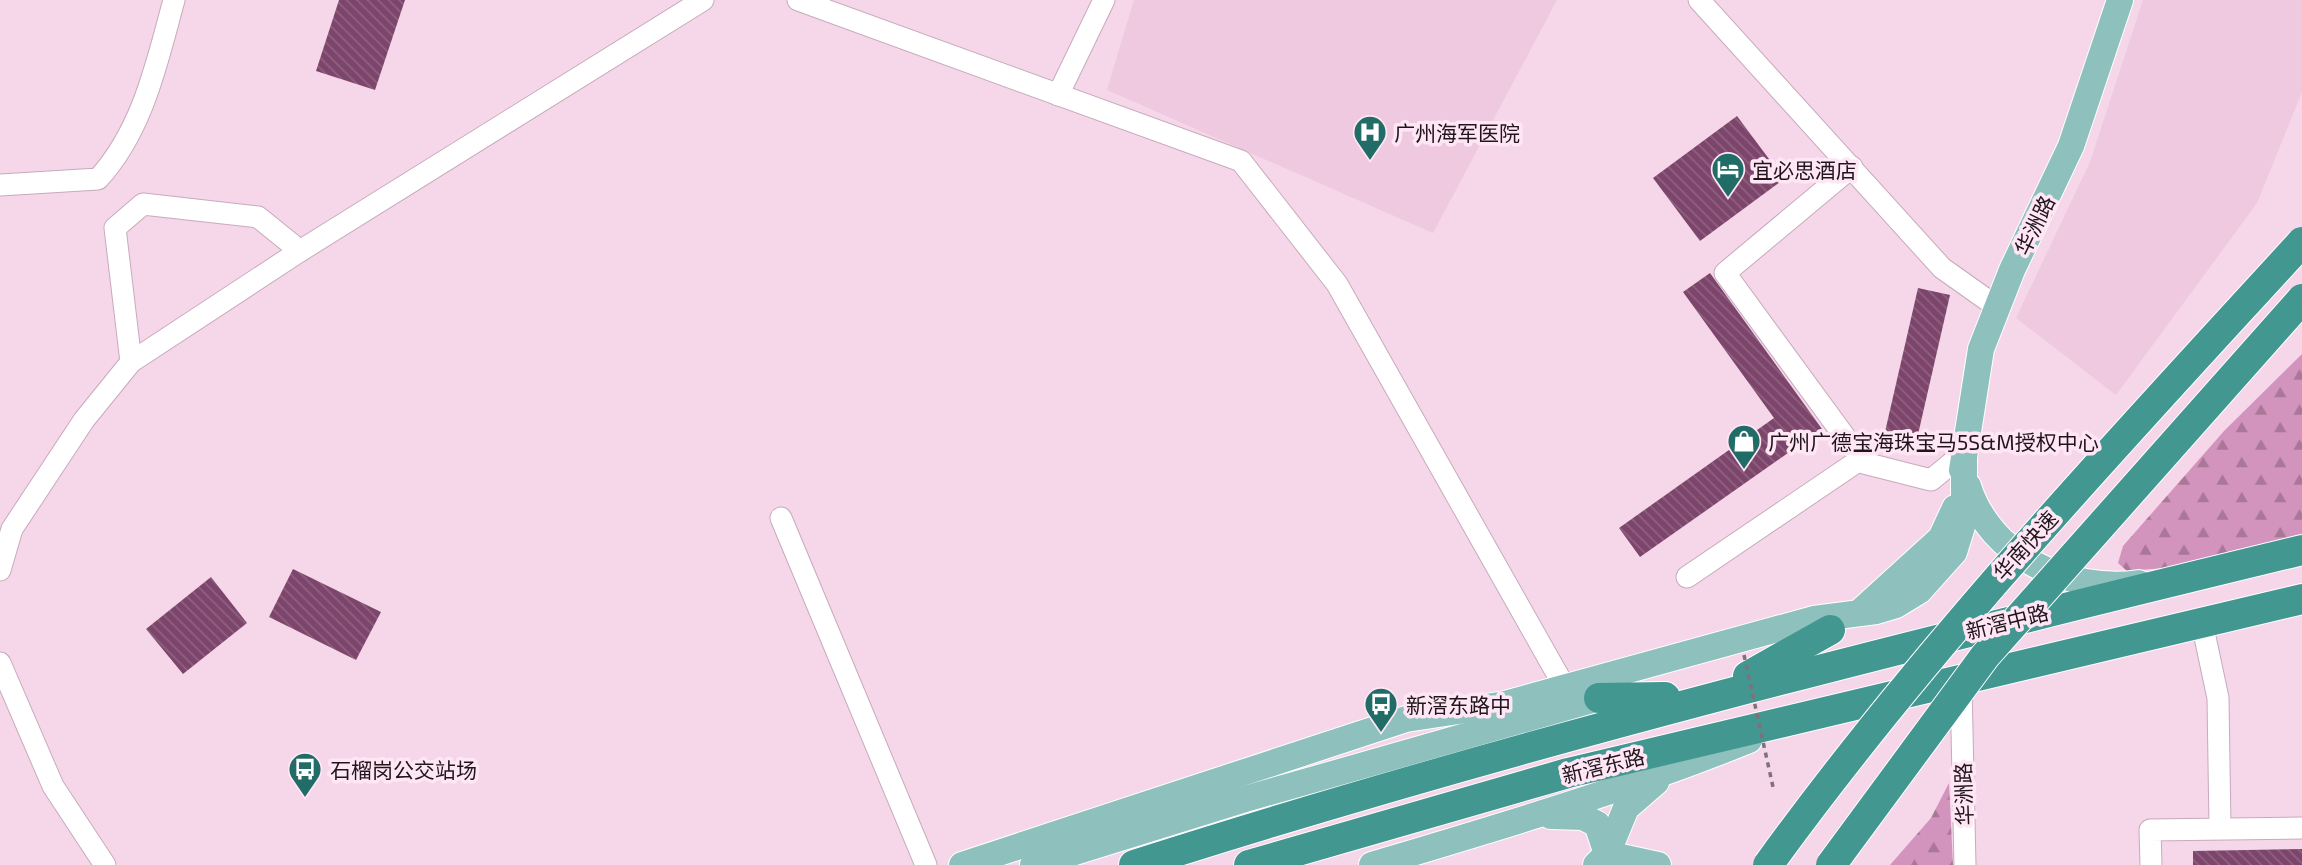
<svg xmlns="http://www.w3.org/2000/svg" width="2302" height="865" font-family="'Exo 2','Noto Sans SC',sans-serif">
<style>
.built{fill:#eec9e0}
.forest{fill:url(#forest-firs)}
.building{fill:url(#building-back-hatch)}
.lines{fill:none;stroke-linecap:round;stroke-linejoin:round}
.minor-casing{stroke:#c7aabc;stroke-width:23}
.major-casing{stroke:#fff;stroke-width:28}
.highway-casing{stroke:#fff;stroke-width:32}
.minor{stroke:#fff;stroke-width:21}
.major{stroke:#8ec1bd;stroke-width:26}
.highway{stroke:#439791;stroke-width:30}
.highway-bridge-casing{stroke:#fff;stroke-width:32;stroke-linecap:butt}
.path-bridge{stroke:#826f7a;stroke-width:3.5;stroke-dasharray:5 5;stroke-linecap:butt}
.highway-bridge{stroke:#439791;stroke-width:30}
.labels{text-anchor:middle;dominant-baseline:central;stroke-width:7;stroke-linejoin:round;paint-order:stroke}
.poi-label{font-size:21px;fill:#1f151b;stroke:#ffe6f5;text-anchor:start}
.street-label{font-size:21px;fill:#1f151b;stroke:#ffe6f5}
</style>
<defs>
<pattern id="forest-firs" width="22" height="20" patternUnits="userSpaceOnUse" patternTransform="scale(1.75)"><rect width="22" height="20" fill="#d293bc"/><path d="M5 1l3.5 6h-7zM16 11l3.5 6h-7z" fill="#aa7798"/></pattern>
<pattern id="building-back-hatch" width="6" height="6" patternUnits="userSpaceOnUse" patternTransform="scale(1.75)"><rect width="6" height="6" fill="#7d456b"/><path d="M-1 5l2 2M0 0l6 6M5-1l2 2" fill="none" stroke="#8d627f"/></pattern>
</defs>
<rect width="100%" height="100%" fill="#f5d7e9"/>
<!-- built -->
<g class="built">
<polygon points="1134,0 1557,0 1433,233 1107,90"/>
<polygon points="2143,0 2302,0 2302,92 2257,203 2116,395 2016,318 2090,162"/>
</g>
<!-- forest -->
<g class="forest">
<polygon points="2302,354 2302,534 2165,568 2127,571 2118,563 2123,546 2224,431"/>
<polygon points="1949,783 1953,865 1890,865 1931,818"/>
</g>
<!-- building -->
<g class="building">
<polygon points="339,0 405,0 375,90 316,71"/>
<polygon points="1737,116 1784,179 1700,241 1653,178"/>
<polygon points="1710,273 1822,429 1640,557 1619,528 1774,418 1683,292"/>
<polygon points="1918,288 1950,295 1914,452 1882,445"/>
<polygon points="293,569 381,612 356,660 269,617"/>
<polygon points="211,577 247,623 183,674 146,629"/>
<polygon points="2302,849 2302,865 2193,865 2193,851"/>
</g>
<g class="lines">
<defs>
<g id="minor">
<polyline points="798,0 1241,161 1337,284 1564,686"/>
<polyline points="1699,0 1942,268 1997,307"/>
<polyline points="1058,95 1104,0"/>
<polyline points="1852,167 1725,273 1864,463 1931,480 1964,453"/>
<path d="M0,185L98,179C143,130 157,62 174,0"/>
<polyline points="131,362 115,228 143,204 258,217 300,251"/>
<polyline points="781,518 926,865"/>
<polyline points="0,570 12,529 84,420 131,362 300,251 703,0"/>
<polyline points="1687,577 1861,459"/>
<polyline points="2202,623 2218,698 2220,827"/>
<polyline points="0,663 53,786 105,865"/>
<polyline points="1961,686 1965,865"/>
<polyline points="2151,865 2150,830 2302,828"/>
</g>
<g id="major">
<polyline points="1962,470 1981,349 2012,270 2071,146 2120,0"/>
<path d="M1968,486C1990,557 2070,593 2139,583"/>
<polyline points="1862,610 1941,538 1955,508"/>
<polyline points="1551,816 1583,817 1597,824 1607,854"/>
<polyline points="1607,854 1658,865"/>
<polyline points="962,865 1406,719 1505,704 1814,619 1876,611 1896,605 1919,591 1954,552 1964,520 1964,453"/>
<polyline points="1033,865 1245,799 1599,698"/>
<path d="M1372,865C1499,827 1626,790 1749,740"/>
<polyline points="1596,865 1607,854 1626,808 1656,782"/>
</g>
<g id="highway">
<polyline points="1748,676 1830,630"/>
<polyline points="1599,698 1665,697"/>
<path d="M1134,865C1519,742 1910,645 2302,550"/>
<polyline points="1249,865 1568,773 2302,599"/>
</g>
</defs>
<!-- minor casing -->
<use href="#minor" class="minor-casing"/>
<!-- major casing -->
<use href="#major" class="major-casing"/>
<!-- highway casing -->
<use href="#highway" class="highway-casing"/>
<!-- minor -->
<use href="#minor" class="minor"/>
<!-- major -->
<use href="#major" class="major"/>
<!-- highway -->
<use href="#highway" class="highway"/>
<defs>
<g id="highway-bridge">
<path d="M1768,865C1929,643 2117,444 2302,242"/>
<polyline points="1831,865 1985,656 2302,299"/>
</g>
</defs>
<!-- highway-bridge casing -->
<use href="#highway-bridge" class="highway-bridge-casing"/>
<!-- path-bridge -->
<polyline class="path-bridge" points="1744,655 1773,787"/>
<!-- highway-bridge -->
<use href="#highway-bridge" class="highway-bridge"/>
</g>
<!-- icons -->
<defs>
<symbol id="hospital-pin" viewBox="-11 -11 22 30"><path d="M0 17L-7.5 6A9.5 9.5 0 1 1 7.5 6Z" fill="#226c68" stroke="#ffe6f5"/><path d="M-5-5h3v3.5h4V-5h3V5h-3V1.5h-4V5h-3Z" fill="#fff"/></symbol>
<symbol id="hotel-pin" viewBox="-11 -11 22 30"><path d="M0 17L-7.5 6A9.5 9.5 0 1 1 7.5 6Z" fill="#226c68" stroke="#ffe6f5"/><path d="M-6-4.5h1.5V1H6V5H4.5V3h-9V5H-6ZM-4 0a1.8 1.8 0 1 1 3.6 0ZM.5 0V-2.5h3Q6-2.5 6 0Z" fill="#fff"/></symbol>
<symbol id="shop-pin" viewBox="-11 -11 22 30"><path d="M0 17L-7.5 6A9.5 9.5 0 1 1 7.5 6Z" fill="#226c68" stroke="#ffe6f5"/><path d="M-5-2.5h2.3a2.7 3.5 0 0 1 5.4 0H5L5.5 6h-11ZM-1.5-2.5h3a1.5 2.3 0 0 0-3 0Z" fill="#fff"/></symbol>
<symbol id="bus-pin" viewBox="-11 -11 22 30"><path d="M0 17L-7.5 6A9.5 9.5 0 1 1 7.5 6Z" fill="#226c68" stroke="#ffe6f5"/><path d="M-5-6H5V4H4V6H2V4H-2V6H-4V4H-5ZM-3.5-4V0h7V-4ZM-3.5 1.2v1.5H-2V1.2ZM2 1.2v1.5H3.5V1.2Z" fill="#fff"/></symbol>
</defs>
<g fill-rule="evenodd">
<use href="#hospital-pin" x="1351" y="113" width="38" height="52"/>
<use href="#hotel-pin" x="1709" y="150" width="38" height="52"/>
<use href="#shop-pin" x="1725" y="422" width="38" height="52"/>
<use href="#bus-pin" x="1362" y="685" width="38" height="52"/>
<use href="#bus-pin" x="286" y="750" width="38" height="52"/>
</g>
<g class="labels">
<!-- poi labels -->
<g class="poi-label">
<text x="1394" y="132">广州海军医院</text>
<text x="1752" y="169">宜必思酒店</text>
<text x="1768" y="441">广州广德宝海珠宝马5S&amp;M授权中心</text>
<text x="1406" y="704">新滘东路中</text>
<text x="330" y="769">石榴岗公交站场</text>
</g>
<!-- street labels -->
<g class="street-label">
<text transform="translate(2034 225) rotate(-64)">华洲路</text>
<text transform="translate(2025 545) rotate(-48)">华南快速</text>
<text transform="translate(2007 621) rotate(-14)">新滘中路</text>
<text transform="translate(1603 765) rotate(-14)">新滘东路</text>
<text transform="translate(1963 794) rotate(-92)">华洲路</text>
</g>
</g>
</svg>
